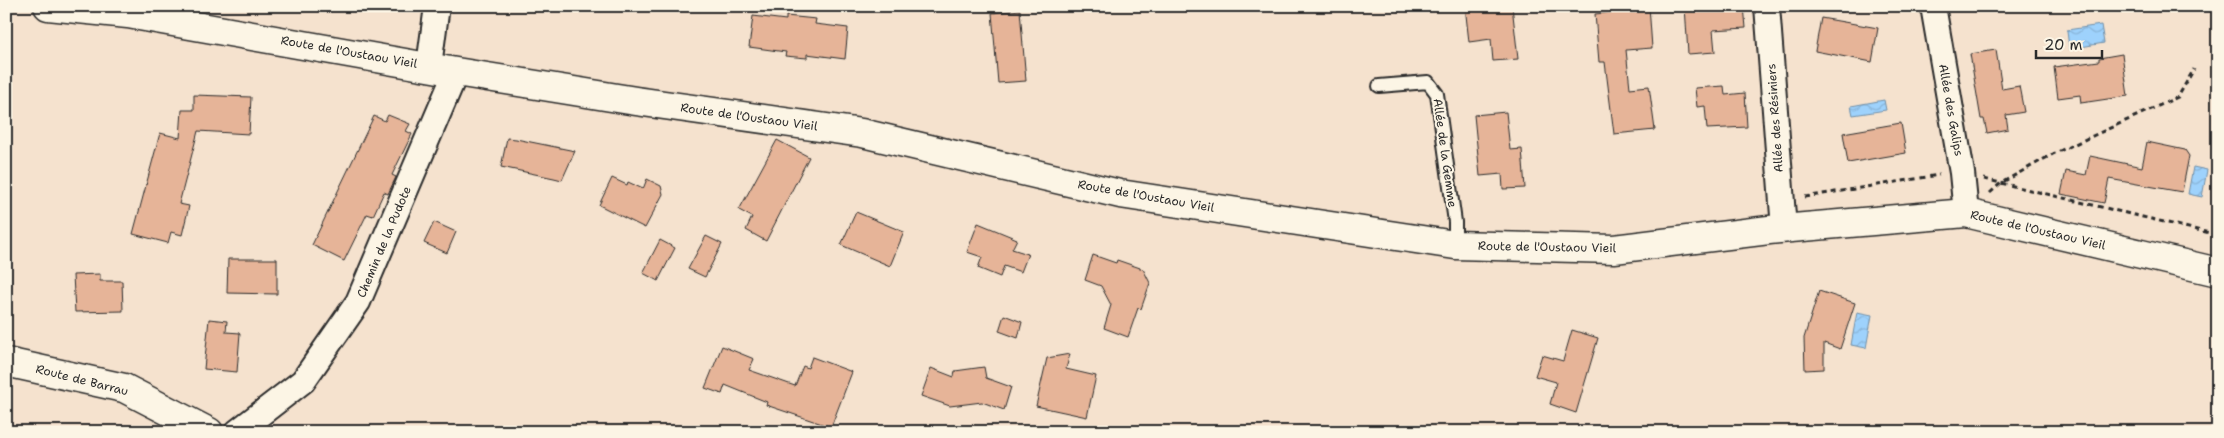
<svg xmlns="http://www.w3.org/2000/svg" width="2224" height="438" font-family="'Shantell Sans',sans-serif">
<style>
.forest{fill:url(#forest-crowns);stroke:#66886c}
.water{fill:url(#water-waves);stroke:#708fa8}
.building{fill:#e6b498;stroke:#2b2b2b}
.lines{fill:none;stroke-linecap:round;stroke-linejoin:round}
.lane-casing{stroke:#2b2b2b;stroke-width:16}
.street-casing{stroke:#2b2b2b;stroke-width:28}
.secondary-casing{stroke:#2b2b2b;stroke-width:31}
.path{stroke:#2b2b2b;stroke-width:3;stroke-dasharray:5 4;stroke-linecap:butt}
.lane{stroke:#fcf5e5;stroke-width:12}
.street{stroke:#fcf5e5;stroke-width:24}
.secondary{stroke:#fcf5e5;stroke-width:28}
.labels{text-anchor:middle;dominant-baseline:central;stroke-width:4;stroke-linejoin:round;paint-order:stroke}
.street-label{font-size:12px;fill:#2b2b2b;stroke:#fcf5e5}
</style>
<defs>
<pattern id="forest-crowns" width="20" height="18" patternUnits="userSpaceOnUse" patternTransform="scale(1.25)"><rect width="20" height="18" fill="#a2e4ae"/><path d="M2 6a3 3 0 1 1 6 0M12 15a3 3 0 1 1 6 0" fill="none" stroke="#8cc496"/></pattern>
<pattern id="water-waves" width="16" height="10" patternUnits="userSpaceOnUse" patternTransform="scale(1.25)"><rect width="16" height="10" fill="#9ed2fc"/><path d="M0 5q4-4 8 0t8 0" fill="none" stroke="#88b4d8"/></pattern>
</defs>
<rect width="100%" height="100%" fill="#f5e2ce"/>
<filter id="ink" filterUnits="userSpaceOnUse"><feTurbulence type="fractalNoise" baseFrequency=".02" numOctaves="2"/><feDisplacementMap in="SourceGraphic" scale="10" xChannelSelector="R" yChannelSelector="G"/><feConvolveMatrix kernelMatrix="1 2 1 2 8 2 1 2 1" color-interpolation-filters="sRGB"/></filter>
<g filter="url(#ink)">
<!-- forest -->
<polygon class="forest" points="2212,6 2218,6 2218,91"/>
<!-- water -->
<g class="water">
<polygon points="2101,25 2104,43 2069,49 2067,30"/>
<polygon points="1884,100 1886,110 1853,115 1851,106"/>
<polygon points="2193,167 2207,170 2202,197 2188,194"/>
<polygon points="1857,312 1872,315 1866,348 1851,345"/>
</g>
<!-- building -->
<g class="building">
<polygon points="1465,6 1512,6 1518,59 1493,61 1491,39 1469,42"/>
<polygon points="1613,6 1649,6 1652,48 1626,50 1630,88 1649,86 1655,130 1614,134 1605,62 1599,62 1595,14 1613,12"/>
<polygon points="1685,6 1744,6 1746,28 1713,30 1715,52 1688,54"/>
<polygon points="1020,10 1026,81 998,83 992,13"/>
<polygon points="753,16 786,20 786,16 816,19 815,24 848,28 845,59 807,54 807,58 785,56 786,52 749,47"/>
<polygon points="1821,18 1878,28 1872,62 1815,51"/>
<polygon points="1996,50 2002,89 2019,86 2024,112 2006,115 2008,129 1987,133 1984,119 1981,119 1970,54"/>
<polygon points="2122,54 2128,96 2081,103 2080,95 2058,98 2054,67 2099,61 2099,58"/>
<polygon points="1724,86 1725,95 1745,93 1747,127 1707,129 1705,106 1697,107 1695,88"/>
<polygon points="194,95 251,97 249,134 198,131 179,204 189,206 182,235 171,232 168,243 133,234 160,133 180,138 182,110 194,110"/>
<polygon points="1506,112 1510,150 1522,149 1525,188 1503,189 1502,174 1480,176 1474,115"/>
<polygon points="388,115 410,124 406,131 412,134 392,175 396,177 388,194 384,192 373,216 367,214 344,261 312,245 374,116 385,121"/>
<polygon points="1901,123 1906,153 1848,163 1843,133"/>
<polygon points="507,138 516,139 575,151 562,180 554,178 501,167"/>
<polygon points="777,140 809,157 766,241 746,230 752,217 739,210"/>
<polygon points="2147,142 2185,150 2189,156 2182,192 2109,179 2104,203 2061,194 2066,171 2086,175 2090,156 2142,167"/>
<polygon points="612,178 627,185 628,182 643,189 647,179 661,186 663,194 645,228 599,205"/>
<polygon points="856,212 904,232 890,266 841,245"/>
<polygon points="434,222 456,232 447,253 424,243"/>
<polygon points="978,223 1017,239 1012,249 1028,254 1021,272 1004,266 1000,277 978,268 982,257 967,252"/>
<polygon points="706,236 722,244 705,277 688,269"/>
<polygon points="660,240 675,248 658,281 643,273"/>
<polygon points="1093,255 1116,263 1117,260 1143,269 1150,283 1141,309 1138,308 1128,337 1104,328 1111,305 1101,286 1085,280"/>
<polygon points="228,259 277,259 277,294 227,293"/>
<polygon points="100,274 100,281 122,281 123,311 75,312 73,275"/>
<polygon points="1819,291 1855,303 1840,349 1824,343 1824,369 1805,370 1804,338"/>
<polygon points="1004,315 1022,322 1018,338 999,331"/>
<polygon points="209,319 227,321 226,332 240,333 237,372 204,369"/>
<polygon points="1572,330 1598,338 1576,413 1550,404 1556,382 1535,376 1542,355 1563,361"/>
<polygon points="722,346 754,359 749,370 795,386 803,366 808,368 812,357 852,372 831,427 766,405 767,402 725,385 722,394 705,388"/>
<polygon points="1070,354 1066,369 1096,376 1087,417 1036,406 1047,358"/>
<polygon points="984,367 986,378 1011,387 1004,410 982,402 950,406 921,396 931,368 954,377 955,371"/>
</g>
<g class="lines">
<defs>
<polyline id="lane" points="1379,86 1428,82 1437,94 1455,222 1455,245"/>
<g id="street">
<polyline points="1767,6 1784,229"/>
<polyline points="1933,6 1962,173 1966,213"/>
<polyline points="429,66 437,6"/>
<polyline points="237,432 303,381 358,302 456,72"/>
</g>
<g id="secondary">
<polyline points="48,6 128,14 456,72 636,101 862,133 1120,194 1455,245 1614,249 1769,230 1966,213 2218,272"/>
<polyline points="6,362 124,388 209,432"/>
</g>
</defs>
<!-- lane casing -->
<use href="#lane" class="lane-casing"/>
<!-- street casing -->
<use href="#street" class="street-casing"/>
<!-- secondary casing -->
<use href="#secondary" class="secondary-casing"/>
<!-- path -->
<g class="path">
<polyline points="1984,179 2218,235"/>
<polyline points="1990,193 2001,183 2053,154 2178,97 2194,69"/>
<polyline points="1805,197 1939,175"/>
</g>
<!-- lane -->
<use href="#lane" class="lane"/>
<!-- street -->
<use href="#street" class="street"/>
<!-- secondary -->
<use href="#secondary" class="secondary"/>
</g>
</g>
<g class="labels">
<!-- street labels -->
<g class="street-label">
<text transform="translate(349 52) rotate(10)">Route de l'Oustaou Vieil</text>
<text transform="translate(1951 110) rotate(80)">Allée des Galips</text>
<text transform="translate(749 117) rotate(8)">Route de l'Oustaou Vieil</text>
<text transform="translate(1775 118) rotate(-94)">Allée des Résiniers</text>
<text transform="translate(1445 153) rotate(82)">Allée de la Gemme</text>
<text transform="translate(1146 196) rotate(10)">Route de l'Oustaou Vieil</text>
<text transform="translate(2038 230) rotate(13)">Route de l'Oustaou Vieil</text>
<text transform="translate(384 242) rotate(-67)">Chemin de la Pudote</text>
<text transform="translate(1547 247) rotate(1)">Route de l'Oustaou Vieil</text>
<text transform="translate(82 380) rotate(14)">Route de Barrau</text>
</g>
</g>
<!-- margin -->
<rect width="2224" height="438" fill="none" stroke="#fcf5e5" stroke-width="25"/>
<rect x="12" y="12" width="2199" height="413" fill="none" stroke="#2b2b2b" stroke-width="2" filter="url(#ink)"/>
<!-- scale -->
<path d="M2036 50v8h66v-8" fill="none" stroke="#2b2b2b" stroke-width="2.5"/>
<text x="2044" y="50" font-size="15" fill="#2b2b2b" stroke="#fcf5e5" stroke-width="4" paint-order="stroke">20 m</text>
</svg>
